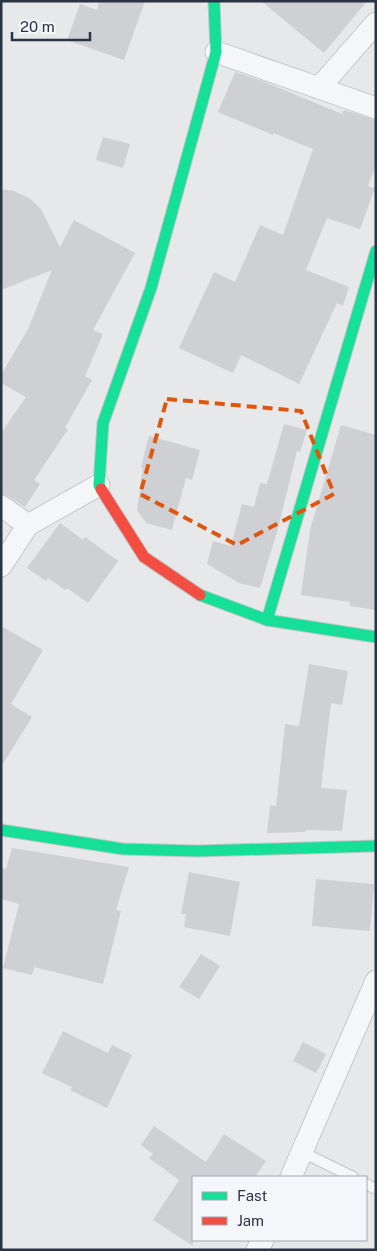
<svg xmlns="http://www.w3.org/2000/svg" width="377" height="1251" font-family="'Public Sans',sans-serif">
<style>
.building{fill:#ced0d3}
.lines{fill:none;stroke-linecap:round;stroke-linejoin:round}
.lane-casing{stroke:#c4c6c8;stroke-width:12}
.street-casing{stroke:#c4c6c8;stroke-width:23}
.fast-casing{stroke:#c4c6c8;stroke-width:13}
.jam-casing{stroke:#c4c6c8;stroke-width:13}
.lane{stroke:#f5f6f7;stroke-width:10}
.street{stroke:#f5f6f7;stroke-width:21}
.fast{stroke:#16e098;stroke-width:11}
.jam{stroke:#f24e42;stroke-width:11}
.marked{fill:none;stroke:#df570f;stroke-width:4;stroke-dasharray:10 6;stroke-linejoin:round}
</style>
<rect width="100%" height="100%" fill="#e6e8ea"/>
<!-- building -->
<g class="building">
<polygon points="99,1 145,1 124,60 67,40 80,4 97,10"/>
<polygon points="261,1 367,1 324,53"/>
<polygon points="235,72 265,82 342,114 344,110 376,120 376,165 368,186 375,188 360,229 327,218 306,270 349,287 343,306 337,303 299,384 241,355 233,373 179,348 214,272 235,282 260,225 283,235 313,149 273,133 273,135 218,112"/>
<polygon points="103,137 130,144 123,168 96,160"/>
<polygon points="1,189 14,191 29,198 41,209 60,247 74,220 135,253 93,330 103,334 85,376 92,380 65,428 68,429 34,480 40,484 25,507 8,496 1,494 1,433 26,397 1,383 1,375 28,329 52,270 1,290"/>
<polygon points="284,424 307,430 300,452 297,451 277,532 260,588 239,583 207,564 213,541 231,546 242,504 254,507 260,483 267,484"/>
<polygon points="341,425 376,435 376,610 350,606 350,602 301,595 310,530"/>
<polygon points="149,436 200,450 192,480 186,478 172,530 146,523 137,510 143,467 141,467"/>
<polygon points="60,523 83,540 85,537 118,561 88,603 67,588 65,590 48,578 46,581 27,568"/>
<polygon points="1,626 43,650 11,704 32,717 1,767"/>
<polygon points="309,664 348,671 342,705 331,703 321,788 347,790 342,831 306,830 305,832 267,833 270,805 276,806 285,724 299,726"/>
<polygon points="12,848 129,867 116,910 121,911 103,984 34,967 32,975 3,968 19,904 1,899 1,868 6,869"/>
<polygon points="189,872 240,882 230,936 184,927 186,914 181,914"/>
<polygon points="316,879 374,884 370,931 312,926"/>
<polygon points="201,954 220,966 199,999 179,987"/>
<polygon points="63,1031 108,1053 112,1045 132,1055 107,1108 70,1090 72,1087 42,1073"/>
<polygon points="303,1042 326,1054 316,1073 293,1061"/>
<polygon points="154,1126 206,1162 224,1134 266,1161 255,1177 193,1177 193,1246 153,1220 179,1180 149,1158 153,1154 141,1145"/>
</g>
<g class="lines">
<defs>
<g id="lane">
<polyline points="302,1152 353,1177"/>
<polyline points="366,1184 376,1189"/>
</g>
<g id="street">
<polyline points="216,52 319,88 376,23"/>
<polyline points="319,88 376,108"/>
<polyline points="1,506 28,525"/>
<polyline points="1,566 28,525 99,485"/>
<polyline points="291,1177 376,981"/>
<polyline points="257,1250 263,1240"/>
</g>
<g id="fast">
<polyline points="101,489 99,485 103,423 151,288 216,52 214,1"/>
<polyline points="200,595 267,620 376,637"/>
<polyline points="267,620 376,251"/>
<polyline points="1,830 123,849 198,851 376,846"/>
</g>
<polyline id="jam" points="101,489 144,557 200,595"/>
</defs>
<!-- lane casing -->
<use href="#lane" class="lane-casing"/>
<!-- street casing -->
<use href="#street" class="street-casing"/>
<!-- fast casing -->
<use href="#fast" class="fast-casing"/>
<!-- jam casing -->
<use href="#jam" class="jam-casing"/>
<!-- lane -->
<use href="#lane" class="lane"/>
<!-- street -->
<use href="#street" class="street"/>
<!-- fast -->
<use href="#fast" class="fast"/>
<!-- jam -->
<use href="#jam" class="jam"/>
</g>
<!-- marked area -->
<path class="marked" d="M167,399L301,411L334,494L237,545L140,494Z"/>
<!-- border -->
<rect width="377" height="1251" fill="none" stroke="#2b3445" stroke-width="5"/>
<!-- legend -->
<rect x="192" y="1176" width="175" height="65" fill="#f4f6f9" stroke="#a4a8b1"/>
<rect x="202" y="1192" width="25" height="8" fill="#16e098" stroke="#a4a8b1"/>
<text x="237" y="1201" font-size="15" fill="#2b3445">Fast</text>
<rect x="202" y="1217" width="25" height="8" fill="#f24e42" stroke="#a4a8b1"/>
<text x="237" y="1226" font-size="15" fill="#2b3445">Jam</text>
<!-- scale -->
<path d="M12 32v8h78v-8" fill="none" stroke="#2b3445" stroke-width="2.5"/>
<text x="20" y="32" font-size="15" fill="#2b3445" stroke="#f4f6f9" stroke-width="4" paint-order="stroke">20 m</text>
</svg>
